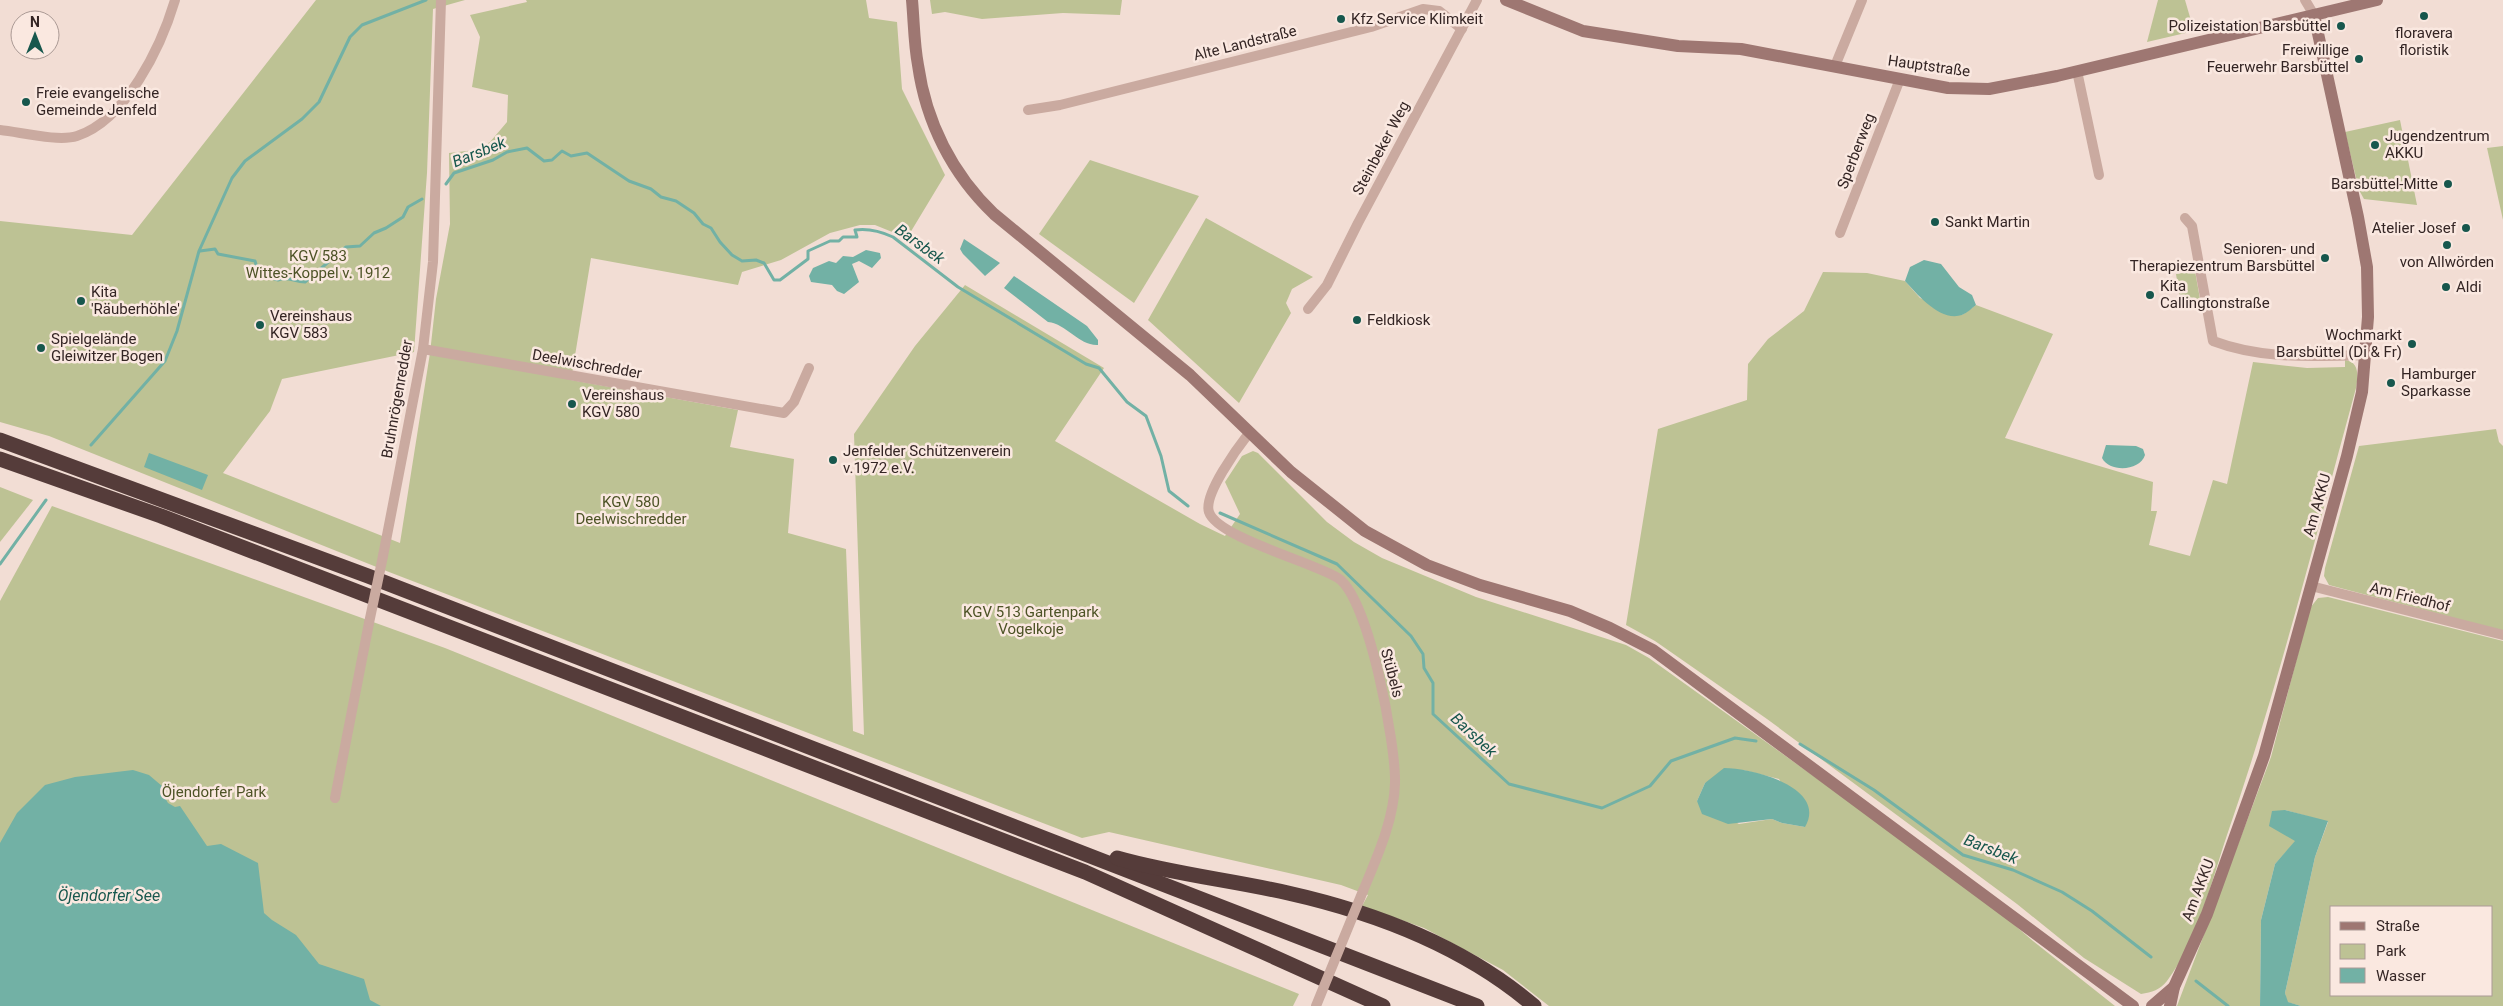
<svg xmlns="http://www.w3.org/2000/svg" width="2503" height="1006" font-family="Roboto,sans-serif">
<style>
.green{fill:#bdc294;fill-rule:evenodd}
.water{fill:#72b1a5}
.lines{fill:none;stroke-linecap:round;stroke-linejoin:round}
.stream{stroke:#72b1a5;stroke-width:3}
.street{stroke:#caaaa0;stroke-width:10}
.secondary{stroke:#9e7772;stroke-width:12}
.highway{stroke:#553c3a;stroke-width:15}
.street-bridge{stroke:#caaaa0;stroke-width:10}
.poi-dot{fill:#17574d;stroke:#fae8e0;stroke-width:2}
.labels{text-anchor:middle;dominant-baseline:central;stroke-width:5;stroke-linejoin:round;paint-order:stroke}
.poi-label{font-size:15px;fill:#342524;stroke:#fae8e0;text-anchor:start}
.street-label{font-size:15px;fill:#342524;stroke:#fae8e0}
.park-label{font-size:15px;fill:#4d5326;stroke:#fae8e0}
.water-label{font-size:16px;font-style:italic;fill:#17574d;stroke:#fae8e0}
</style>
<rect width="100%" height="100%" fill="#f2ddd4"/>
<!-- green -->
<g class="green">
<path d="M316,0H465L433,9L427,173L414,352L282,379L270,411L223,473L400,543L430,353L436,299L450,224L449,153L475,150L490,142L507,122L508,95L472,87L480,37L470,15L527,2L526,0H866L869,18L897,22L902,89L945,175L907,238L875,225H860L830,233L781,260L742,272L738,285L591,258L571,380L738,410L730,447L794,459L788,533L846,549L853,731L864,735L854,434L915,346L965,285L1104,368L1055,441L1200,524L1225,536L1240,514L1225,482L1242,456L1253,451L1258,453L1327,522L1354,542L1382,558L1476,597L1626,645L1649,658L1982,897L2033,941L2115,1006H1549L1503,970L1424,928L1362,906L1368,895L1341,885L1109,832L1082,838L389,572L49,436L0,422V221L132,235ZM1743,770L1779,779L1805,827L1782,823L1772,819L1739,824L1697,801L1705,783Z"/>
<polygon points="930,0 1122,0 1120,15 1063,13 982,19 945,12 932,14"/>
<polygon points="2158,0 2185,0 2194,31 2147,42"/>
<polygon points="2400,120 2417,205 2364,199 2359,190 2345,132"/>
<polygon points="2503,146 2503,220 2487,148"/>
<polygon points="1090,160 1199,196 1134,303 1039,234"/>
<polygon points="1206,218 1313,277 1292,289 1286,303 1291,313 1239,403 1148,320"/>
<polygon points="2195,271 2200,299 2192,299 2193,305 2181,306 2176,274"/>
<path d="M1823,272L1867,273L1905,281L1920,298L1962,315L1976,305L2053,334L2005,438L2153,482L2151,511H2157L2149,545L2190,556L2213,480L2227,484L2253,362L2307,368L2345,367V360C2360,362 2358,377 2356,388C2315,538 2278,688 2227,835C2211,883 2198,939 2167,981C2160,990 2152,992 2141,994L2084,958L2017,904L1767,719L1655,641L1626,625L1658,429L1747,400L1748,364L1768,339L1804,311Z"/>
<polygon points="2496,429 2499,442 2503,446 2503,631 2329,585 2324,576 2325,568 2359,446"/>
<polygon points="0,487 33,500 0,542"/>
<polygon points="52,506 445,648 1299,994 1293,1006 0,1006 0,601"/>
<path d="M2328,597L2503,641V1006H2301L2287,1002L2285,993L2315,857L2328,822L2285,810L2296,841L2275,864L2261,920L2260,1006H2177L2271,757L2310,608L2318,598ZM2332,907H2492V995H2332Z"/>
</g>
<!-- water -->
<g class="water">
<polygon points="964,239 1000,263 985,276 963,254 960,249"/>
<polygon points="866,250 880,253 881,258 872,268 859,261 852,264 859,282 844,294 837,291 832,285 811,282 809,276 813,268 829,261 836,263 843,256 853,257"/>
<path d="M1924,260L1941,264L1959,287L1972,295L1976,305C1972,308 1967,313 1962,315C1940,322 1918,295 1905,281L1910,267Z"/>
<path d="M1014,276L1087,326L1098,340V345C1079,346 1067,324 1048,322L1004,288Z"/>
<path d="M2106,445L2136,446L2143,449L2145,455C2140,471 2110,473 2102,458Z"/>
<polygon points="149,453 208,475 202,490 144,467"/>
<path d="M1724,768C1752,768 1828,787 1805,827L1782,823L1772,819L1728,824L1702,814L1697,801L1705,783Z"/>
<polygon points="133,770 149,775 162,786 161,791 168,803 175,807 180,806 207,846 221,844 258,863 264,913 272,920 296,935 319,964 364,979 370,1000 381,1006 0,1006 0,843 17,813 45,785 75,777"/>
<polygon points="2285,810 2328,821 2315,857 2285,993 2288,1002 2301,1006 2260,1006 2261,920 2275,864 2295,841 2269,826 2272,811"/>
</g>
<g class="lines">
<!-- stream -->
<g class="stream">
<path d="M446,184L454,173L493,160L507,152L527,148L544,161L552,160L562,151L571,156L587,153L629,181L651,189L661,197L676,201L694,213L703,224L711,228L720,242L732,255L742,261L756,260L764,263L774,280H780L808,259V251L830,241H839L843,237H857L855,230C869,228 880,231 893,237L958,287L1086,364L1099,368L1127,402L1146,416L1161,456L1169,491L1188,506"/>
<path d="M200,251L215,249L218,254L255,261L257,268L270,271L272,278L278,280C288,276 294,282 305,282L346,247L360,246L374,233L386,228L403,217L408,207L422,199"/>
<polyline points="91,445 165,361 177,331 199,251 232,178 245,161 302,119 319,102 350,37 362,25 426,0"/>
<polyline points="1220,513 1337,564 1411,636 1423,654 1424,668 1433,683 1433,714 1509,784 1602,808 1650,786 1671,761 1735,738 1756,741"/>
<polyline points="0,564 46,500"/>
<polyline points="1800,744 1874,790 1963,855 2013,870 2062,892 2092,911 2151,957"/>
<polyline points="2196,981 2228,1006"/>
</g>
<!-- street -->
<g class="street">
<polyline points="2305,0 2314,15"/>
<polyline points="1835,66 1862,0"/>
<polyline points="2077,71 2099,175"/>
<polyline points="1028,110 1060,105 1371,27 1423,9 1439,11 1462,29"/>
<path d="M0,130C20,132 58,142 77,136C126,120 161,47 175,0"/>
<path d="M2185,218L2192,226L2213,341C2263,360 2314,356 2367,355"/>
<polyline points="1840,233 1900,79"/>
<polyline points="1308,309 1327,285 1358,223 1477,0"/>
<polyline points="423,349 784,413 794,402 809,368"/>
<path d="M1249,433C1238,447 1203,495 1209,512C1217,537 1312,562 1338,578C1369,598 1396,745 1395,783C1394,820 1377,857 1363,891"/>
<polyline points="383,556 423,349 433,262 441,0"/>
<polyline points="2311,586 2503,635"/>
<polyline points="335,798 369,623"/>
</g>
<!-- secondary -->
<g class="secondary">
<path d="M912,0C914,22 914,44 918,65C926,122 952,174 994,214L1190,375L1291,472L1365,531L1427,565L1480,585L1570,611L1610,628L1653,650L2133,1006"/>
<polyline points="1506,0 1583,31 1678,46 1741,49 1948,88 1989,89 2057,76 2377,0"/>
<polyline points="2152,1006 2174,987"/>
<polyline points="2170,1006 2174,987 2207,914 2264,756 2347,456 2362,392 2368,317 2367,267 2358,217 2314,15"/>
</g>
<!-- highway -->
<g class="highway">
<polyline points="0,440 368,576 1477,1006"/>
<polyline points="0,459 161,516 1085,872 1383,1006"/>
<path d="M1117,858C1173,874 1231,880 1288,893C1377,913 1464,946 1534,1006"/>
</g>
<!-- street-bridge -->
<g class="street-bridge">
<polyline points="369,623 383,556"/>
<polyline points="1316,1006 1363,891"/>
</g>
</g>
<!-- markers -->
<g class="poi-dot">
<circle cx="2424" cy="16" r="5"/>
<circle cx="1341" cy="19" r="5"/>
<circle cx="2341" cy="26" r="5"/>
<circle cx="2359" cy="59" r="5"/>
<circle cx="26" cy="102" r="5"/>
<circle cx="2375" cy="145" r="5"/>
<circle cx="2448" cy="184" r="5"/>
<circle cx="1935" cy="222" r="5"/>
<circle cx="2466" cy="228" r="5"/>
<circle cx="2447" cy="245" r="5"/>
<circle cx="2325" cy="258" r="5"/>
<circle cx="2446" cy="287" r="5"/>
<circle cx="2150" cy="295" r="5"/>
<circle cx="81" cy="301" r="5"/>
<circle cx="1357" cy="320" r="5"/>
<circle cx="260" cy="325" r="5"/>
<circle cx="2412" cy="344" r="5"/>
<circle cx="41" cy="348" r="5"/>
<circle cx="2391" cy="383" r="5"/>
<circle cx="572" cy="404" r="5"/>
<circle cx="833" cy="460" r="5"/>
</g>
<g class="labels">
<!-- poi labels -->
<g class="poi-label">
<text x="1351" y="19">Kfz Service Klimkeit</text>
<text x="2331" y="26" text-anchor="end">Polizeistation Barsbüttel</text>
<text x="2424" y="33" text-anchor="middle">floravera<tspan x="2424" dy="17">floristik</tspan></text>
<text x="2349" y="50" text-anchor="end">Freiwillige<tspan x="2349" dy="17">Feuerwehr Barsbüttel</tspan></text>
<text x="36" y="93">Freie evangelische<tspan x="36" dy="17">Gemeinde Jenfeld</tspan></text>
<text x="2385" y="136">Jugendzentrum<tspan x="2385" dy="17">AKKU</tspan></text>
<text x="2438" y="184" text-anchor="end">Barsbüttel-Mitte</text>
<text x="1945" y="222">Sankt Martin</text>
<text x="2456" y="228" text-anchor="end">Atelier Josef</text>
<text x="2315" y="249" text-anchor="end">Senioren- und<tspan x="2315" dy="17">Therapiezentrum Barsbüttel</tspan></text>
<text x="2447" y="262" text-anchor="middle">von Allwörden</text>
<text x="2160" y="286">Kita<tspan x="2160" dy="17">Callingtonstraße</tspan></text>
<text x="2456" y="287">Aldi</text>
<text x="91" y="292">Kita<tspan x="91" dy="17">'Räuberhöhle'</tspan></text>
<text x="270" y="316">Vereinshaus<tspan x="270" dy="17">KGV 583</tspan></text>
<text x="1367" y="320">Feldkiosk</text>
<text x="2402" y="335" text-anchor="end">Wochmarkt<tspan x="2402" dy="17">Barsbüttel (Di &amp; Fr)</tspan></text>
<text x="51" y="339">Spielgelände<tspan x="51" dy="17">Gleiwitzer Bogen</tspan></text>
<text x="2401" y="374">Hamburger<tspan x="2401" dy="17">Sparkasse</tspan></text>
<text x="582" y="395">Vereinshaus<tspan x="582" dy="17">KGV 580</tspan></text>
<text x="843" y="451">Jenfelder Schützenverein<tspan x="843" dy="17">v.1972 e.V.</tspan></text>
</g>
<!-- street labels -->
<g class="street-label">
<text transform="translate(1245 43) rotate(-14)">Alte Landstraße</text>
<text transform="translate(1929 66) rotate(8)">Hauptstraße</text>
<text transform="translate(1381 148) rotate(-62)">Steinbeker Weg</text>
<text transform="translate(1856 151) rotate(-69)">Sperberweg</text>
<text transform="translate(587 364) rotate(10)">Deelwischredder</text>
<text transform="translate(397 399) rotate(-80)">Bruhnrögenredder</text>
<text transform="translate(2317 505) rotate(-74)">Am AKKU</text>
<text transform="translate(2410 597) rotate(14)">Am Friedhof</text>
<text transform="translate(1392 673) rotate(75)">Stübels</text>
<text transform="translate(2198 890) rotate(-69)">Am AKKU</text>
</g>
<!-- park labels -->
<g class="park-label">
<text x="318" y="256">KGV 583<tspan x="318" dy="17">Wittes-Koppel v. 1912</tspan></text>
<text x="631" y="502">KGV 580<tspan x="631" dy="17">Deelwischredder</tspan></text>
<text x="1031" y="612">KGV 513 Gartenpark<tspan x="1031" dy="17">Vogelkoje</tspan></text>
<text x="214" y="792">Öjendorfer Park</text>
</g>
<!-- water labels -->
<g class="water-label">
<text transform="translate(479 152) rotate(-22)">Barsbek</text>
<text transform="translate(920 244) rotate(36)">Barsbek</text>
<text transform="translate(1474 735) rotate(43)">Barsbek</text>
<text transform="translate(1991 849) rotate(21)">Barsbek</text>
<text x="109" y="895">Öjendorfer See</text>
</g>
</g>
<!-- legend -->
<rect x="2330" y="906" width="162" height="90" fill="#fae8e0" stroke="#ab9a95"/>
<rect x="2340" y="922" width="25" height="8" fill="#9e7772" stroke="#ab9a95"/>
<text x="2376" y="931" font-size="15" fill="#342524">Straße</text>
<rect x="2340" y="944" width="25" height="15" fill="#bdc294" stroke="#ab9a95"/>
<text x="2376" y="956" font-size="15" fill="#342524">Park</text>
<rect x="2340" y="968" width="25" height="15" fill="#72b1a5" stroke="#ab9a95"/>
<text x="2376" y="981" font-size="15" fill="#342524">Wasser</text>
<!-- north arrow -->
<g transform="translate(35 35)"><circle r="24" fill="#fae8e0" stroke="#ab9a95"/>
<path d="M0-4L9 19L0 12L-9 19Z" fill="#17574d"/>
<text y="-8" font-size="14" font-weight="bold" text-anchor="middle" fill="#342524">N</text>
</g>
</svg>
